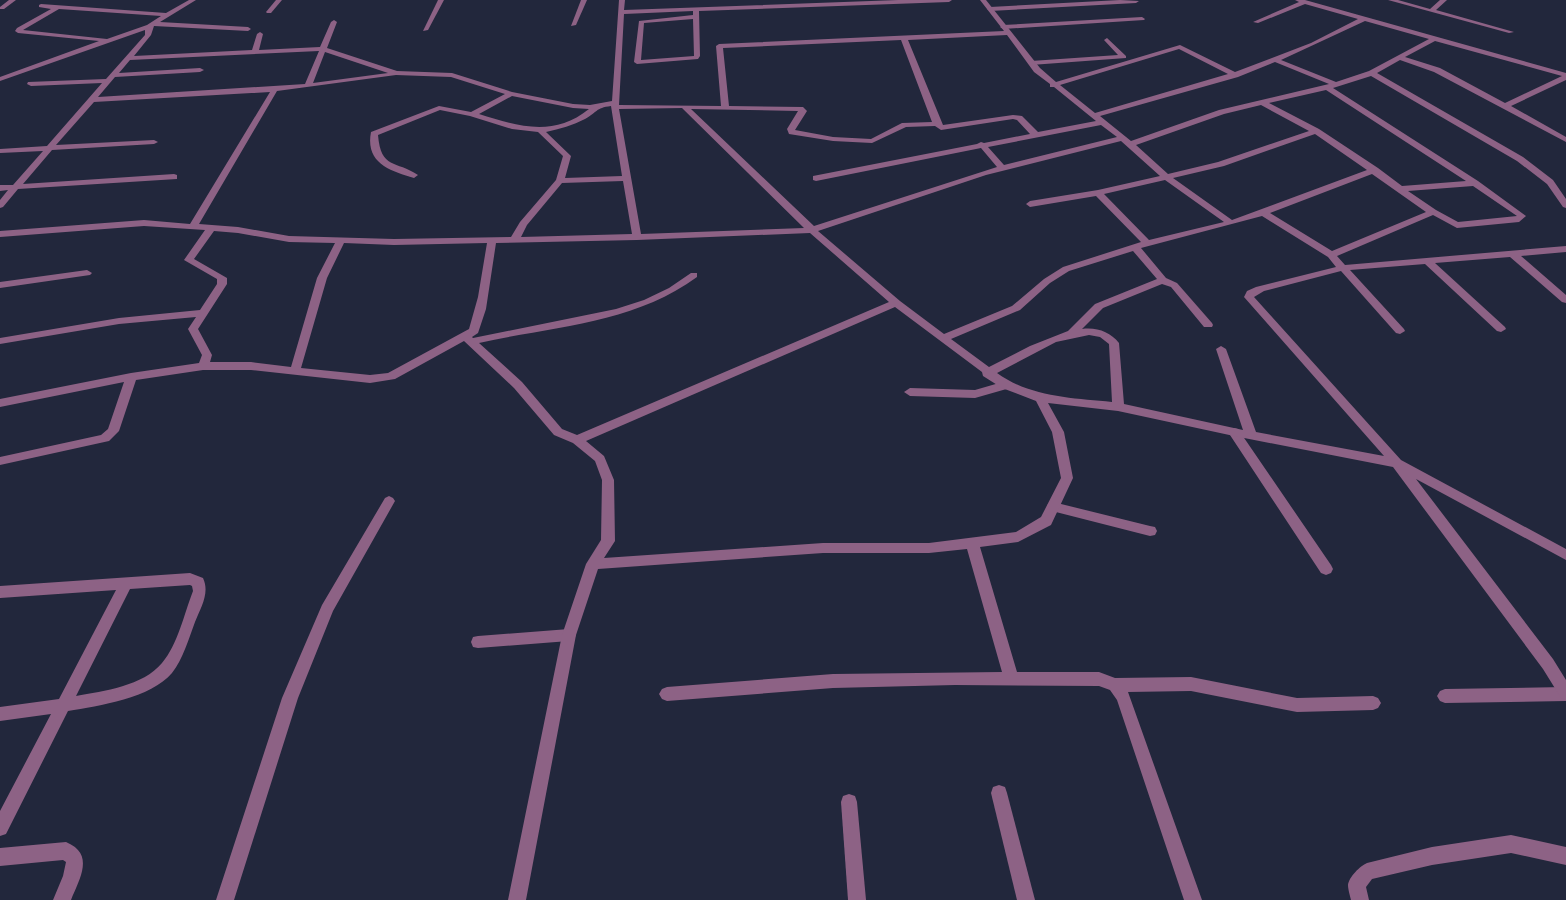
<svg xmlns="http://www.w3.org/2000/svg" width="1566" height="900" font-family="Signika,sans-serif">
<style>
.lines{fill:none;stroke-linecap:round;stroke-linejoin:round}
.lane{fill:#8d6285;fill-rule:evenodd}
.street{fill:#8d6285;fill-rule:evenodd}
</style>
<rect width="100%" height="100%" fill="#22273c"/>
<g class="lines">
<!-- lane -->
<g class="lane">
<polygon points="438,0 444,0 428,30 423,31"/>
<polygon points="581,0 587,0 576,25 571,26"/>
<polygon points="1120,0 1139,1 1136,3 990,11 987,9 990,7"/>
<polygon points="1142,17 1145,19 1144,20 1003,29 1000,27 1003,25"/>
<polygon points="1107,38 1126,56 1126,58 1031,65 1028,63 1031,61 1118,55 1104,40"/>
<polygon points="87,270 92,273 90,275 0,288 0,282"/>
<polygon points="1006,381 1010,382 1012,385 1010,388 975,398 910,396 904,392 910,388 975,390"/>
<polygon points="1234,428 1238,429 1331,565 1333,569 1331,573 1326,575 1321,573 1230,435 1228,432 1230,429"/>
<polygon points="1053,502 1150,526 1155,527 1157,531 1155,535 1150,536 1048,510 1047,507 1048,504"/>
<polygon points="569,629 574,631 576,635 574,639 569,641 478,648 473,647 471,642 473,637 478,636"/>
<polygon points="1566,687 1566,701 1445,703 1440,701 1437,696 1440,691 1445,689"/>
</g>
<!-- street -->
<g class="street">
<polygon points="9,0 16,0 4,9 0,9 0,7"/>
<path d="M189,0H196L160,22L248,27L251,29L248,31L154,26L151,35L134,56L252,50L257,34L260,32L263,34L259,50L320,47L331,22L334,20L337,22L327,48L397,71L452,73L512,92L573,104L590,105L612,101L619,0H625L624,10L898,0H952L949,2L699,11L700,56L698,59L637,64L634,62L639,21L693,15V11L624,14L619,105L721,106L716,46L719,44L1004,31L980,0H986L1040,68L1056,82L1180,45L1235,72L1311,43L1358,19L1305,4L1258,23L1253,22L1299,2L1295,0H1305L1566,73V80L1511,106L1566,137V142L1434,72L1400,60L1377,73L1523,157L1553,180L1566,199V208L1563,207L1547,184L1517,161L1371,76L1333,88L1478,181L1526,216L1519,222L1457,228L1433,215L1337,256L1345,265L1566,246V252L1521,256L1566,295V303L1562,302L1510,257L1435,263L1505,327L1506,329L1501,332L1497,331L1425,264L1350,270L1404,329L1405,331L1400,334L1396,333L1341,271L1264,291L1254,297L1401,460L1566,549V560L1416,479L1553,659L1566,680V700L1561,698L1543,669L1393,467L1234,436L1118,411L1048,403L1064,432L1073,478L1051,525L1018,542L980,547L1017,672H1099L1115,678L1191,677L1297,698L1373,696L1378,698L1381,703L1378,708L1373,710L1297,712L1191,691L1128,692L1202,900H1184L1117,700L1110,690L1099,686L955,685L833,688L667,701L662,699L659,694L662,689L667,687L833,674L1002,672L967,549L929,553H823L598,569L576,635L526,900H508L562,635L586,564L601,540L602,480L595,461L573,443L554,435L514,388L464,341L395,379L370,383L251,370H203L136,380L119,431L109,441L0,465V457L101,435L108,429L124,382L0,407V399L131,373L199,363L202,355L188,329L196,317L119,324L0,344V338L119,318L200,310L217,284V279L184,260L205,230L144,226L0,237V231L144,220L190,224L270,92L94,102L56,145L154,140L158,142L154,144L52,150L23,184L174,174L177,175V179L18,189L3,207L0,208V200L8,190L0,191V185H13L43,151L0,153V149L47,146L102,83L31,86L27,84L28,82L106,79L145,35V30L0,81V77L99,41L18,33L15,31L17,28L51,9L39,7V5L41,4L166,13ZM59,9L161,16L147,25L107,39L23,30ZM693,19L694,56L641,60L644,23ZM1365,21L1429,39L1369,71L1336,82L1281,60ZM1007,35L1034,72L1050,84V87H1054L1096,121L1038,132L1022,116L1013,115L943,125L908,40ZM901,40L932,122L902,123L871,139L833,137L795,130L807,111L803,107L729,106L723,48ZM1435,41L1562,76L1505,103L1440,68L1405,57ZM1179,49L1228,74L1095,113L1060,85ZM319,51L305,84L98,97L115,77L200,72L204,70L200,68L119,73L130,60ZM325,52L388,73L313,83ZM1275,62L1329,84L1219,110L1131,141L1100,116L1238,77ZM396,75L451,77L505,94L471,112L439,106L371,132C365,163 390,171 414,178L418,175C396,160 381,170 378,135L440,110L470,116L512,129L538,132L563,156L556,180L520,222L511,237L394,239L289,236L238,227L199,224L277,91ZM1326,90L1466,181L1402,186L1378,168L1319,129L1269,103ZM512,96L573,108L589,109C553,138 517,126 479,114ZM1261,105L1309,131L1218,162L1168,174L1136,145L1224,114ZM611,106L622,176L565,178L571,156L546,132C560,129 573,125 585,119C598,112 595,108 611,106ZM682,108L804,228L641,234L619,109ZM691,109L798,111L787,129L789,134L833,141L872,143L906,127L935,126L941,130L1013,119L1017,120L1030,134L984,143L981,142L977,144L813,176V180L816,181L981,148L997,167L814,226ZM1101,125L1117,137L1004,165L988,147ZM1315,134L1367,170L1232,220L1173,178L1224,166ZM1121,141L1160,176L1098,190L1030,201L1026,204L1030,207L1096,196L1141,242L1063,267L1044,279L1012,306L944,334L900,301L818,231L986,175ZM1372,174L1426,212L1332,251L1270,213ZM1165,180L1224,222L1149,240L1104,194ZM623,181L632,234L521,237L527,225L562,183ZM1473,186L1517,216L1458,222L1436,210L1408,191ZM1262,216L1328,257L1336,267L1256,287L1247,291L1244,297L1384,456L1256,432L1226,349L1221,346L1216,349L1243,430L1124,404L1119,343C1110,332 1097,327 1082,329L1103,308L1162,284L1171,287L1204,327H1212L1213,325L1212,323L1177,283L1166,278L1141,248ZM214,231L238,233L289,242L335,243L317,278L291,367L251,362H210L212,355L198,329L227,284V278L194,259ZM810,233L889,302L577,435L562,429L522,382L479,343C554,326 633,324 697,277V273H691L669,288L644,300L616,309L473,338L472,337L478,333L486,309L496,243L637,240ZM344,243L394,245L487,243L478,297L469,329L388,373L370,375L301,368L327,278ZM1133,251L1157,279L1095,304L1068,331L1030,346L989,367L951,339L1020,310L1050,283L1069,271ZM895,307L982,372L983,376L1002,388L1036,401L1052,432L1061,478L1041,517L1016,532L929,543H823L604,558L615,541L614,480L604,456L586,441ZM1089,335L1100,337L1109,344L1112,402C1072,398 1030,397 997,373L1056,342Z"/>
<polygon points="276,0 282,0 271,13 267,13 266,12"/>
<polygon points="1388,0 1398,0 1430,9 1440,0 1447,0 1436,10 1514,32 1509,33"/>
<polygon points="389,496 393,498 395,501 333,611 298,698 234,900 216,900 282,698 322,605 385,498"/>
<path d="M190,573L203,578C210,593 201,607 195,622C189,638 183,659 172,673C151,698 99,706 68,711L6,834L0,836V811L51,714L0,721V707L59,699L116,590L0,598V586ZM190,585L192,586L193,591C184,614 178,644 162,663C143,686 104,691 76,696L130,589Z"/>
<polygon points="999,785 1005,787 1007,793 1035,900 1017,900 991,793 993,787"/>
<polygon points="849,794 855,796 857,802 866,900 848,900 841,802 843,796"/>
<path d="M1511,835L1566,847V865L1511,853L1432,865L1372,879L1366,887L1369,900H1351C1350,896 1348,889 1348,885C1349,877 1360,866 1367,863L1432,847Z"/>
<path d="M66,842C95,854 80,878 71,900H53L63,876L66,862L63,860L0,866V848Z"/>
</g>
</g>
</svg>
